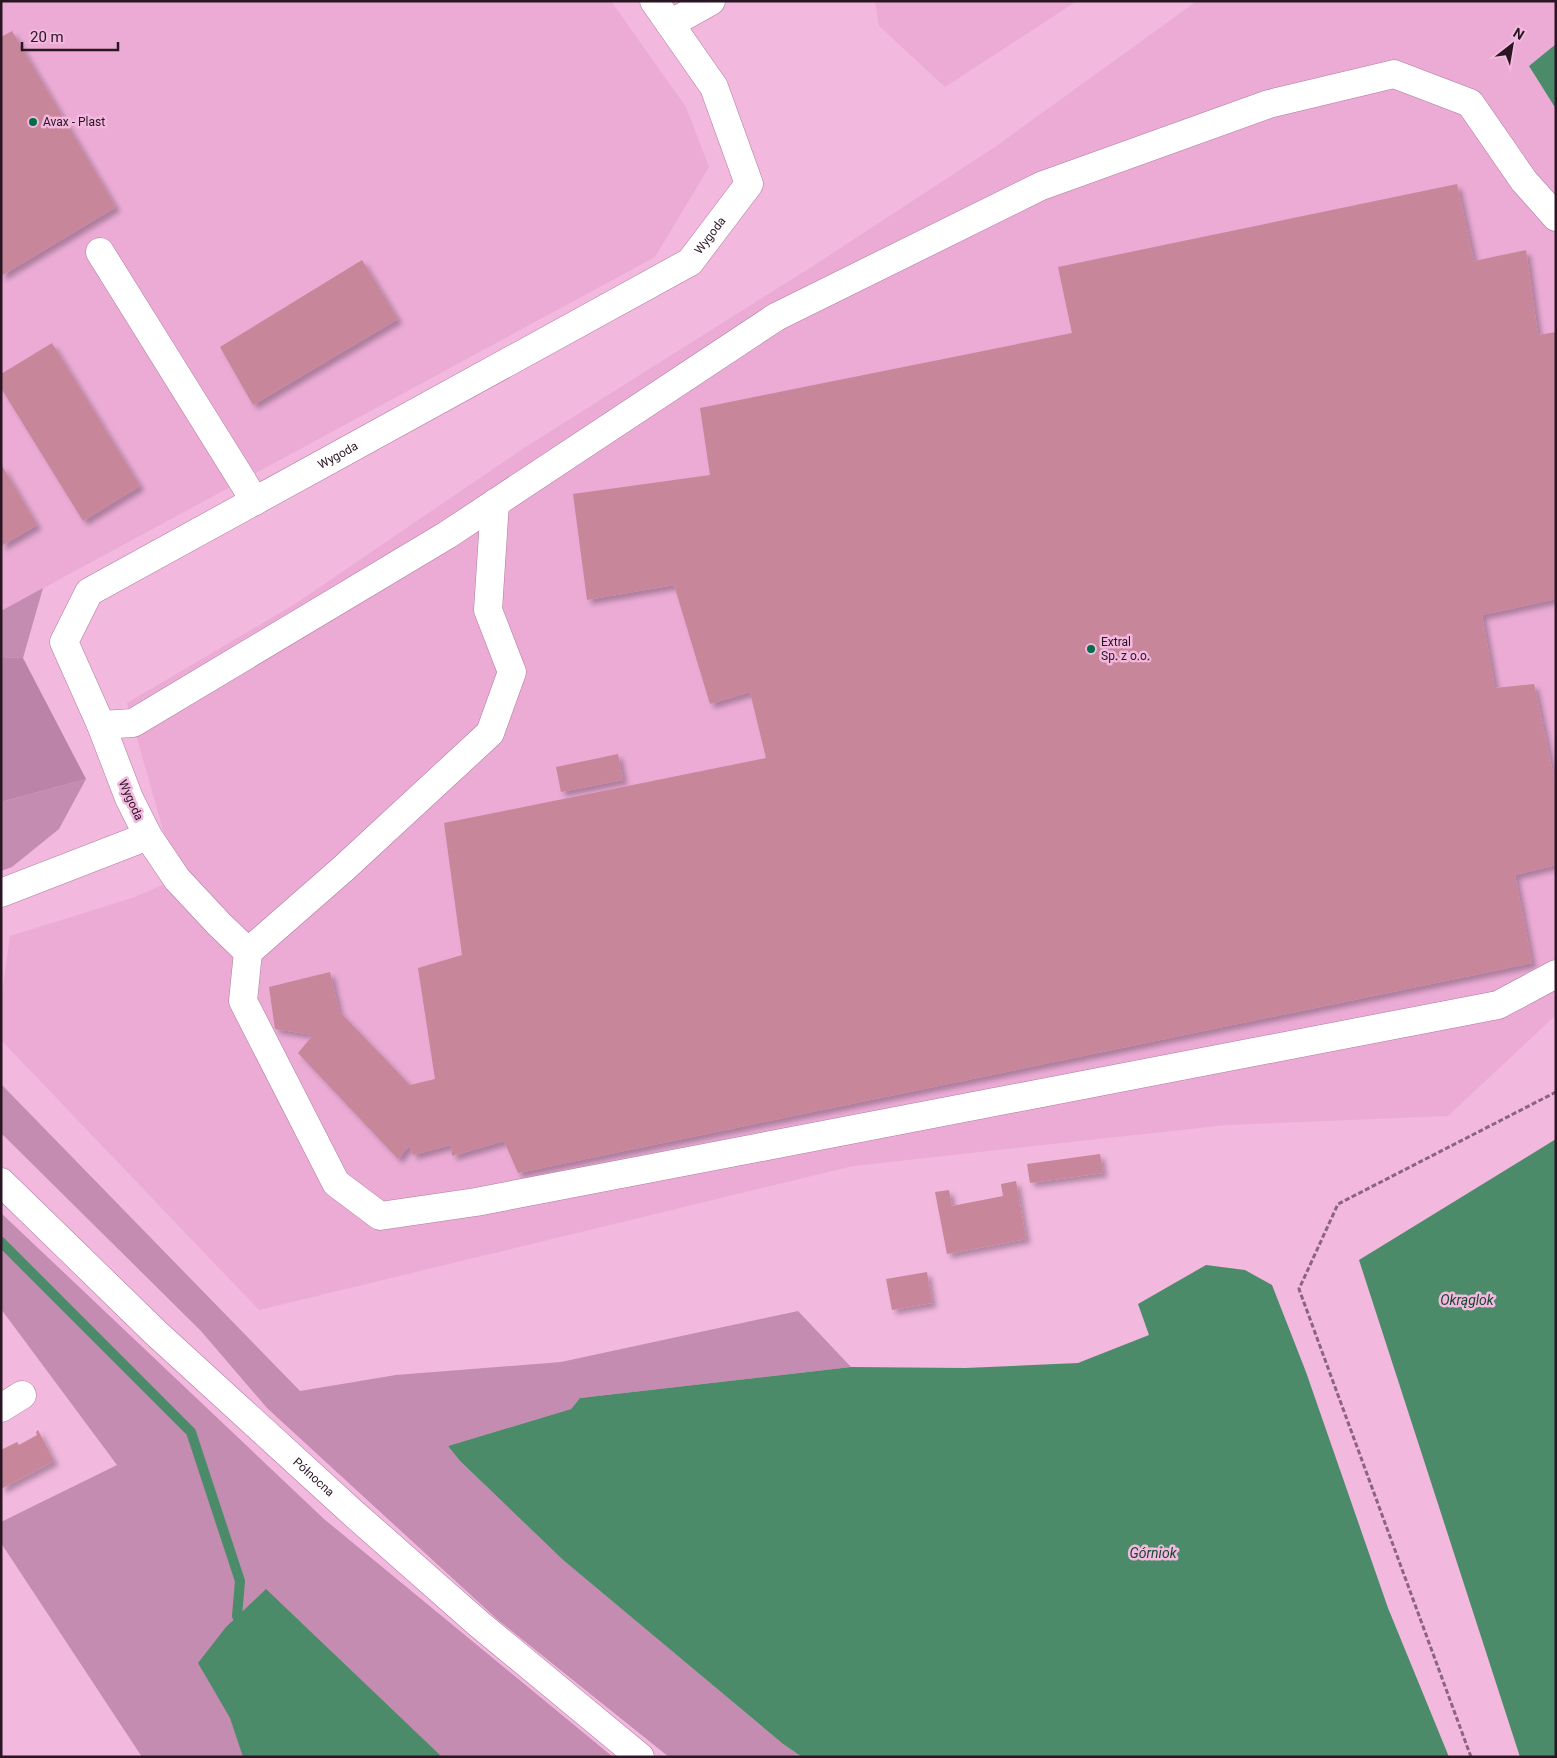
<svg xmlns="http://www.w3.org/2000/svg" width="1557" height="1758" font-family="Roboto,sans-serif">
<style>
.built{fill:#ebabd5}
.green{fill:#c38cb0}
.forest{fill:#ba83a7}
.water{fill:#4c8b6a}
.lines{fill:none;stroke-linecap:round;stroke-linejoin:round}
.stream{stroke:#4c8b6a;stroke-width:10}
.building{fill:#c78699;filter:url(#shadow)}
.minor-casing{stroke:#b07b9e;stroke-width:29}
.major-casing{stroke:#b07b9e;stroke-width:29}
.path{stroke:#8b647d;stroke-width:3;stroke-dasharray:5 2.5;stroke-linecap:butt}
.minor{stroke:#fff;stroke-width:28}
.major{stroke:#fff;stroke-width:28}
.poi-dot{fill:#006e46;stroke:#f2b8de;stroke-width:2}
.labels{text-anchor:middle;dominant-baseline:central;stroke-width:5;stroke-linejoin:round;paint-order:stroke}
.poi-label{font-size:12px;fill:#2a1523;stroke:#f2b8de;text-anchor:start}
.street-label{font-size:12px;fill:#2a1523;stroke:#f2b8de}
.water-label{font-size:14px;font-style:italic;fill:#154830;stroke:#f2b8de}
</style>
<defs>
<filter id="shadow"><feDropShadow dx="4.5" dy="4.5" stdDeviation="2.5" flood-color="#0004"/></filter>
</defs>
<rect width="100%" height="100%" fill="#f2b8de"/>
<!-- built -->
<g class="built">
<polygon points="1,1 611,1 686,107 709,167 655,257 1,611"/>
<polygon points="875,1 1077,1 945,87 879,26"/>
<polygon points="1197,1 1556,1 1556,44 1529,66 1556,109 1556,1015 1448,1116 1226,1125 853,1166 259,1310 1,1040 1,1000 10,936 132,898 177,879 127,703 295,604 524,448 813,266 995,147"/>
</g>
<!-- green -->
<g class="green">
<polygon points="43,588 23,658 1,657 1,611"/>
<polygon points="86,779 59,829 12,867 1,871 1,802"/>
<polygon points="1,1084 300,1391 396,1375 561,1362 798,1311 851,1367 580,1398 571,1409 448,1446 460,1461 563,1560 783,1744 802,1757 669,1757 498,1620 267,1408 201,1331 1,1133"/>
<polygon points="1,1213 324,1519 613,1757 142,1757 1,1543 1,1522 117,1465 1,1309"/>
</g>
<!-- forest -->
<polygon class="forest" points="1,657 23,658 86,779 1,802"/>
<!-- water -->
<g class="water">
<polygon points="1556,44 1556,109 1529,66"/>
<polygon points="1556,1139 1556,1757 1520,1757 1359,1260"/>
<polygon points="1206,1265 1245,1270 1272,1285 1306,1372 1388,1608 1449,1757 802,1757 783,1744 563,1560 460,1461 448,1446 571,1409 580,1398 851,1367 965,1368 1078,1363 1149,1335 1138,1304"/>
<polygon points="266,1589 442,1757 243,1757 230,1718 198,1663 226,1627"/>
</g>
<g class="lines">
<!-- stream -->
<polyline class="stream" points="1,1242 191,1432 240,1581 237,1616"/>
</g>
<!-- building -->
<g class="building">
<polygon points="12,31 116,207 1,276 1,37"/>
<polygon points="1457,184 1474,261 1526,250 1538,335 1556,332 1556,599 1482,615 1495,688 1534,684 1556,787 1556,865 1515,875 1532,963 518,1173 504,1141 452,1156 451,1145 413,1155 409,1146 398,1159 298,1053 313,1035 275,1029 269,987 330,972 339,1011 410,1085 435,1079 418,968 462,955 444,823 766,758 750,692 710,704 674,585 587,600 573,494 710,475 700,408 1072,333 1058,267"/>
<polygon points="362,260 398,319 253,405 220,347"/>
<polygon points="52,343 140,486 83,521 1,388 1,374"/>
<polygon points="1,464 37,525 1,546"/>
<polygon points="618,754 623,780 561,792 556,767"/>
<polygon points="1100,1154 1103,1173 1030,1183 1027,1164"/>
<polygon points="1016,1181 1026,1239 947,1254 935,1192 949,1190 952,1206 1003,1196 1001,1184"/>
<polygon points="927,1272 932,1303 892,1310 886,1279"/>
<polygon points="38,1430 54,1461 1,1489 1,1450 17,1442 19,1445 37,1435 36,1432"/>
</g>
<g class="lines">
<defs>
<g id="minor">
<polyline points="670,24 711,1"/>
<polyline points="100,252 255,501"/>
<polyline points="101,725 133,723 447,535 776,317 1041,186 1269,104 1394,74 1470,103 1524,181 1556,217"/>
<polyline points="148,836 177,879 219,924 248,952 344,868 490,733 512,672 488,610 495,503"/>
<path id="s1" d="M1,893L148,836L129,798L101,725L64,642L89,592L690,262L749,184L714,87L654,1"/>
<polyline points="248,952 243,1001 336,1183 380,1216 476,1202 1498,1005 1556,974"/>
<polyline points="1,1408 22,1395"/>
</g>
<g id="major">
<path id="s2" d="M1,1182L156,1333L353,1513L479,1624L640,1757"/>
</g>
</defs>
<!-- minor casing -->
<use href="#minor" class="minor-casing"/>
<!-- major casing -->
<use href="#major" class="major-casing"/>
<!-- path -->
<polyline class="path" points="1471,1757 1299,1289 1338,1204 1556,1092"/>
<!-- minor -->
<use href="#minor" class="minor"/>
<!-- major -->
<use href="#major" class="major"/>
</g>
<!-- markers -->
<g class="poi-dot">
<circle cx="33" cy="122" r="5"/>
<circle cx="1091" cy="649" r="5"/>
</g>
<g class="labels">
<!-- poi labels -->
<g class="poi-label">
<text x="43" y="122">Avax - Plast</text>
<text x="1101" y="642">Extral<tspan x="1101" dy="14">Sp. z o.o.</tspan></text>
</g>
<!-- street labels -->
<g class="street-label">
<text stroke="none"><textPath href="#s1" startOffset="1144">Wygoda</textPath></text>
<text stroke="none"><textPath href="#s1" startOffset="709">Wygoda</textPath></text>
<text transform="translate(131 800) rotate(66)">Wygoda</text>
<text stroke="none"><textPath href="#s2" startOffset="430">Północna</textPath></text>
</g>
<!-- water labels -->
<g class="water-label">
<text x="1467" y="1300">Okrąglok</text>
<text x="1153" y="1553">Górniok</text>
</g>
</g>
<!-- border -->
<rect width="1557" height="1758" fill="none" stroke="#2a1523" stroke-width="5"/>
<!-- north arrow -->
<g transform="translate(1512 45) rotate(31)" stroke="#f2b8de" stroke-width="4" paint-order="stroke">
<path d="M0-4L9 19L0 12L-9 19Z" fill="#2a1523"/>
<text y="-8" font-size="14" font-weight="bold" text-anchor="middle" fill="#2a1523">N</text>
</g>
<!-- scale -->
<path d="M22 42v8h96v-8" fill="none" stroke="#2a1523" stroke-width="2.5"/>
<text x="30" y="42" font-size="15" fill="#2a1523" stroke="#f2b8de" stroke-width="4" paint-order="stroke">20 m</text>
</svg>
